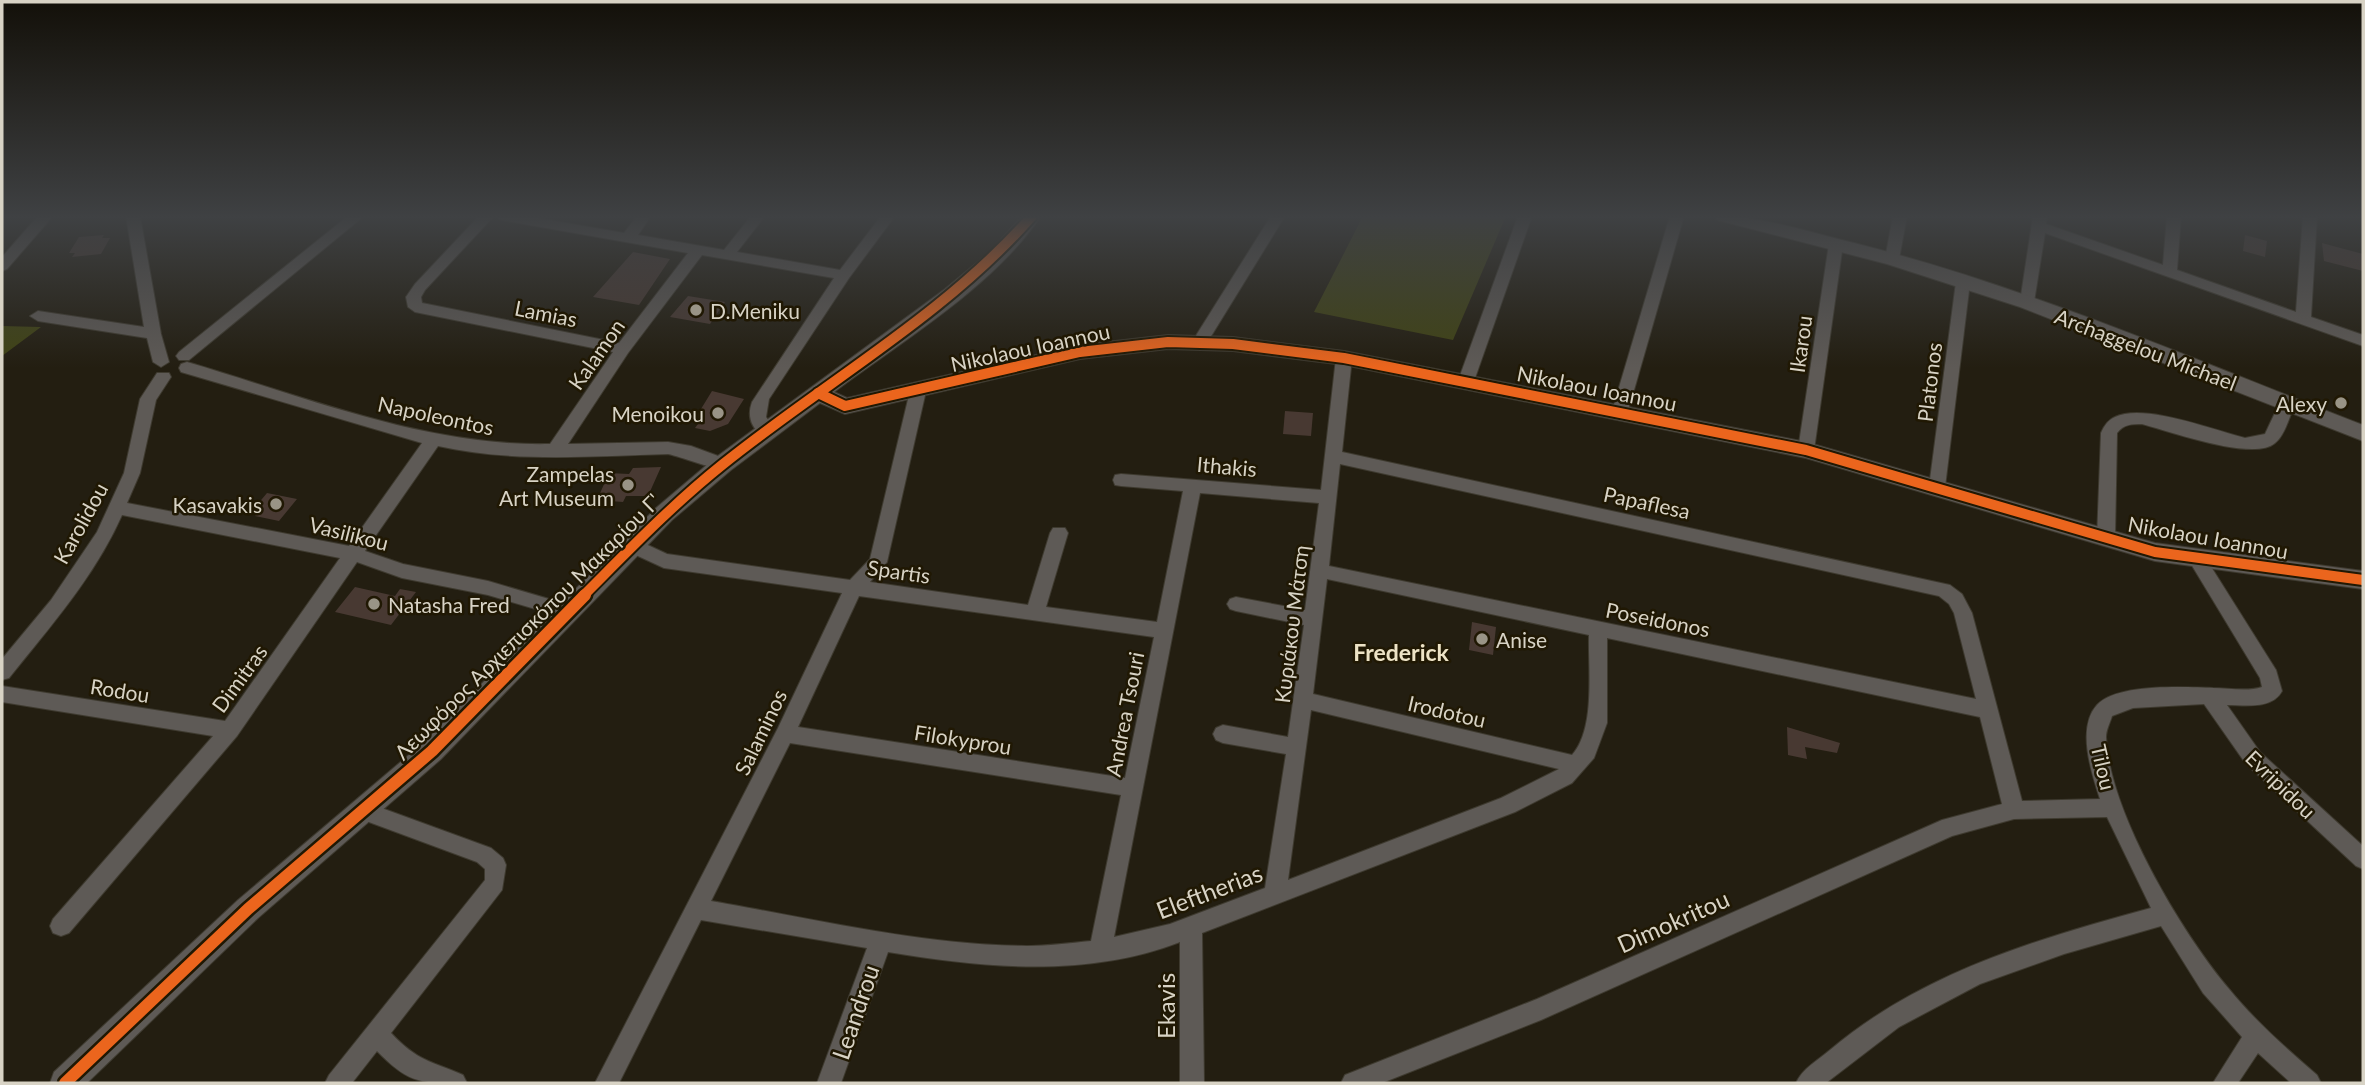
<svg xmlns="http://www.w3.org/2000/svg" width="2365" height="1085" font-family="Lato,sans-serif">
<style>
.green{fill:#404314}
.building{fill:#483932}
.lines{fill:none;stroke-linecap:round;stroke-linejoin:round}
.minor-casing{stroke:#3e3a2f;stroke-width:2}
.tertiary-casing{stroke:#3e3a2f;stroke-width:2}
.minor{fill:#5e5a56;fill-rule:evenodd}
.tertiary{fill:#5e5a56;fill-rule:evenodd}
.cycleway-far1-casing{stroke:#201803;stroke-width:14}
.cycleway-casing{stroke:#201803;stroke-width:17}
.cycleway-far1{stroke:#eb651d;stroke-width:10}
.cycleway{stroke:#eb651d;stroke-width:12}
.poi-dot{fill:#999486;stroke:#201803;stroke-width:2.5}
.labels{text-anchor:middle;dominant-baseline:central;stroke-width:5;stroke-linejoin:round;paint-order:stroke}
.poi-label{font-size:21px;fill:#d8d3c5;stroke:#201803;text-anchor:end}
.street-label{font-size:21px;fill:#d8d3c5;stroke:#201803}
.neighbourhood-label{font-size:23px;font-weight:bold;fill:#ede3c6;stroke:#201803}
.near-street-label{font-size:24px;fill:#d8d3c5;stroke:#201803}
</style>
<rect width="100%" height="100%" fill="#231e11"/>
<!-- green -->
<g class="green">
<polygon points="1363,216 1506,216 1453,340 1314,312"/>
<polygon points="2,326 41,327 2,356"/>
</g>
<!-- building -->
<g class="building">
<polygon points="104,235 102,238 110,238 101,254 72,257 75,253 69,253 79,237"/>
<polygon points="2245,235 2267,241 2265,257 2243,251"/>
<polygon points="2322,243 2363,254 2363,271 2324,261"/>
<polygon points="633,252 670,259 639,305 593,297"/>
<polygon points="688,296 725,302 710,324 670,317"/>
<polygon points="712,391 744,399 728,424 710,431 695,428 698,424 693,422"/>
<polygon points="1285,411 1313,413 1311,436 1283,434"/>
<polygon points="661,467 648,496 626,496 623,502 597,500 609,473 629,474 633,468"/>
<polygon points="267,493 297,499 279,521 255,516 258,512 252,511"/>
<polygon points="355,587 395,596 400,589 416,592 391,625 335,612"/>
<polygon points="1472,622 1496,627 1493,655 1469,650"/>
<polygon points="1787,727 1840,743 1837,753 1805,747 1807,759 1788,755"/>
</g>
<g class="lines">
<defs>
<g id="minor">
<polygon points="38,216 53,216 7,269 2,271 2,257"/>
<polygon points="126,216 140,216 161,334 169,362 161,367 153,362 147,338 38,321 30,316 38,311 144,327"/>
<polygon points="348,216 364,216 189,360 179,360 176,356 179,352"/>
<path d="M479,216H526L624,233L637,216H651L638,235L724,250L751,216H765L737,252L840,270L881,216H895L849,278L769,399L766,417L777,432L775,436H763C751,428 747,416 752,402L834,278L702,255L628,353L568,444L668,442L691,446L729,460L731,464L729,468C717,472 683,457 668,454C592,456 513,463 438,446L365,551L403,564L488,581L566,604L572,606L575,611L572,616L566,618L488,595L402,578L357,562L237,736L69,933L61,936L53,933L50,926L53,919L213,736L2,702V686L225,721L340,558L122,515C95,576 50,627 9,678L2,680V659L51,600L97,532L124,473L140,399L157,373H169L171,377L156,400L140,473L127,503L349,546L422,443L181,372L179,368L181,364L187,362C303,396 427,447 550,444L613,352L415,312L408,307L406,297L415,284ZM494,216L501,220L688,253L619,343L422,303L421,297L425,290Z"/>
<polygon points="1271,216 1285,216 1205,346 1195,346 1192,342"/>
<polygon points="1518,216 1532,216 1474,381 1472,385 1460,385 1458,381"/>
<polygon points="1670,216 1684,216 1628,411 1620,417 1612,411"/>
<polygon points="1893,216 1907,216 1899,259 1892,264 1885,259"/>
<polygon points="2033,216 2047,216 2046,224 2163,265 2167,216 2181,216 2177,270 2296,312 2303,216 2317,216 2311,317 2363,335 2363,346 2045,233 2034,302 2027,307 2022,306 2020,302"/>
<polygon points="1836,239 1843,244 1814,450 1806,456 1798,450 1829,244"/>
<polygon points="1963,277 1970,282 1945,487 1937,493 1929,487 1956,282"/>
<path d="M1344,353L1352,358L1342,452L1950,585L1962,594L1972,613L2022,801L2100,799C2092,774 2076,728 2097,705C2117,683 2186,687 2213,688C2228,688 2248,692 2262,687L2260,678L2188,559L2191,554H2203L2276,670L2282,691C2272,710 2244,705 2227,705L2260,752L2363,846V869L2356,866L2246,764L2204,704L2133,708L2112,716C2110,723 2106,730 2106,737C2109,811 2181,932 2229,989C2255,1021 2286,1048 2317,1075L2321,1083H2291L2258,1053L2238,1083H2213L2242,1037L2203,993L2161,926L2064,954L1980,984L1899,1027L1826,1083H1796C1802,1069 1818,1060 1830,1050C1921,973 2037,939 2151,908L2107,817L2014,819L1952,836L1541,1020L1382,1083H1341L1345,1075L1537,999L1942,820L2002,804L1980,717L1607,638V723L1594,758L1572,783L1515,812L1202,933L1204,1083H1180V942C1087,978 984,968 888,952L841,1083H817L867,948L701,920L619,1083H595L778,728L842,593L664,568L625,550L622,545L625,540H637L667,554L850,580L870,559L910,391L918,385L926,391L887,562L870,582L1028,605L1050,533L1053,528H1065L1068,533L1046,607L1157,622L1183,491L1121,486L1115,485L1113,480L1115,475L1121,474L1321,490L1336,358ZM1340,464L1939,596L1949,604L1954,613L1976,699L1329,566ZM1200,493L1319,503L1305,610L1236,597L1230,599L1227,604L1230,609L1236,611L1304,625L1288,737L1223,725L1216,728L1213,734L1216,740L1223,743L1286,754L1265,888L1170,924L1114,937ZM1327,579L1589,635C1588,669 1596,728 1572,755L1313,694ZM859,596L1154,637L1125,778L798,727ZM1311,710L1559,769L1501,798L1288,880ZM790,743L1121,795L1091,941C1070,943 1048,946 1027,946C922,945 815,919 711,901Z"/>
<path d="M2287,398L2295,404C2290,415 2285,435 2275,443C2254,462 2169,431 2142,424C2132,424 2124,424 2117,433L2115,538L2112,543H2100L2097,538L2101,433C2104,426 2108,420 2115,417C2144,403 2213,430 2245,438L2265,434L2281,400Z"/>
<path d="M365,802L491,848L503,858L506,865L502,890L391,1033C417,1061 431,1061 463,1075L467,1083C421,1083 410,1085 377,1051L352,1083H325L329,1075L485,880V869L477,862L358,818L355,811L358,804Z"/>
</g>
<g id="tertiary">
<path d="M1022,216H1041C993,287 902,341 834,392L847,398L1080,345L1168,335L1233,337L1344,351L1806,442L2155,543L2363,571V589L2155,561L1806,458L1344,365L1233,351L1168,349L1080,359L845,414L820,403L731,470L672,520L441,759L258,918L87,1083H50L54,1072L238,900L423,743L656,508L715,458L945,289L990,252Z"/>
<path d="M1714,216C1762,216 1808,232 1854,243C2029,287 2195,360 2363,425V441L2020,307L1887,264L1717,220Z"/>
</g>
</defs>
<!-- minor casing -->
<use href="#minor" class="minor-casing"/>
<!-- tertiary casing -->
<use href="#tertiary" class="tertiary-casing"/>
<!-- minor -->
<use href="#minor" class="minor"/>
<!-- tertiary -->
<use href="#tertiary" class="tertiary"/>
<defs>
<g id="cycleway-far1">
<polyline points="818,393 845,406 1080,352 1168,342 1233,344 1344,358 1806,450 2155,552 2363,580"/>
<path d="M583,596C628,551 672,505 722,465C825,382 944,316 1032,216"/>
</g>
<polyline id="cycleway" points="65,1083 248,909 432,751 585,595"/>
</defs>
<!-- cycleway-far1 casing -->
<use href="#cycleway-far1" class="cycleway-far1-casing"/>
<!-- cycleway casing -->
<use href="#cycleway" class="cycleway-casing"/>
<!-- cycleway-far1 -->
<use href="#cycleway-far1" class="cycleway-far1"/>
<!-- cycleway -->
<use href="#cycleway" class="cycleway"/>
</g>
<!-- sky -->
<linearGradient id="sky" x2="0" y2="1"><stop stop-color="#131009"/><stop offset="0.59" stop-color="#3f4143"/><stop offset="1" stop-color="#3f4143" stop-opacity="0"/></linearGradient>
<rect width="2365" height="368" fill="url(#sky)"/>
<!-- markers -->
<g class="poi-dot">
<circle cx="696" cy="310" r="7"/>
<circle cx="2341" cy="403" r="7"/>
<circle cx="718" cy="413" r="7"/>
<circle cx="628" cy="485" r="7"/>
<circle cx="276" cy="504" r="7"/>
<circle cx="374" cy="604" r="7"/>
<circle cx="1482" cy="639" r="7"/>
</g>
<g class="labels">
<!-- poi labels -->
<g class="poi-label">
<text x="710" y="310" text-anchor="start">D.Meniku</text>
<text x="2327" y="403">Alexy</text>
<text x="704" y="413">Menoikou</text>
<text x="614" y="473">Zampelas<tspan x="614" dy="24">Art Museum</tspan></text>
<text x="262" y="504">Kasavakis</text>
<text x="388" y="604" text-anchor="start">Natasha Fred</text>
<text x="1496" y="639" text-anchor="start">Anise</text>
</g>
<!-- street labels -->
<g class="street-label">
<text transform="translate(546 313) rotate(11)">Lamias</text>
<text transform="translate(1800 344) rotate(-82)">Ikarou</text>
<text transform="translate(1030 347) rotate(-12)">Nikolaou Ioannou</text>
<text transform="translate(2146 349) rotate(21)">Archaggelou Michael</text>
<text transform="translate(596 354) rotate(-55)">Kalamon</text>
<text transform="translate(1929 382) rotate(-83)">Platonos</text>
<text transform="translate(1597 388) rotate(11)">Nikolaou Ioannou</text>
<text transform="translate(436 415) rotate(12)">Napoleontos</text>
<text transform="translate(1227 466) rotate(5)">Ithakis</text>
<text transform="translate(1647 502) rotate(12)">Papaflesa</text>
<text transform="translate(80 523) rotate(-61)">Karolidou</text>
<text transform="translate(349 533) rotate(14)">Vasilikou</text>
<text transform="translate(2208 537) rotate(10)">Nikolaou Ioannou</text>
<text transform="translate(899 571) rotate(8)">Spartis</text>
<text transform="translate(1658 619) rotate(11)">Poseidonos</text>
<text transform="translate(1291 624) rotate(-83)">Κυριάκου Μάτση</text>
<text transform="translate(527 626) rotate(-45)">Λεωφόρος Αρχιεπισκόπου Μακαρίου Γ'</text>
<text transform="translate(239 678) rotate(-54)">Dimitras</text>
<text transform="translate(120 690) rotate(9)">Rodou</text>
<text transform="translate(1447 711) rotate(13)">Irodotou</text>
<text transform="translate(1124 714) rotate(-79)">Andrea Tsouri</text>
<text transform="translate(760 732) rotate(-64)">Salaminos</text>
<text transform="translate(963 739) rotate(9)">Filokyprou</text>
<text transform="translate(2104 767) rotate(77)">Tilou</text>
<text transform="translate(2281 784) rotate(44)">Evripidou</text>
</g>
<!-- neighbourhood labels -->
<g class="neighbourhood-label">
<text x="1401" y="652">Frederick</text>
</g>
<!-- near-street labels -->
<g class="near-street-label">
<text transform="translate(1209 891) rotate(-21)">Eleftherias</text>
<text transform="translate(1673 921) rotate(-24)">Dimokritou</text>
<text transform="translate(1165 1006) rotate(-90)">Ekavis</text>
<text transform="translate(855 1012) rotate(-71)">Leandrou</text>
</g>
</g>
<!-- border -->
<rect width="2365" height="1085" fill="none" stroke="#d8d3c5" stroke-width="7"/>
</svg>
